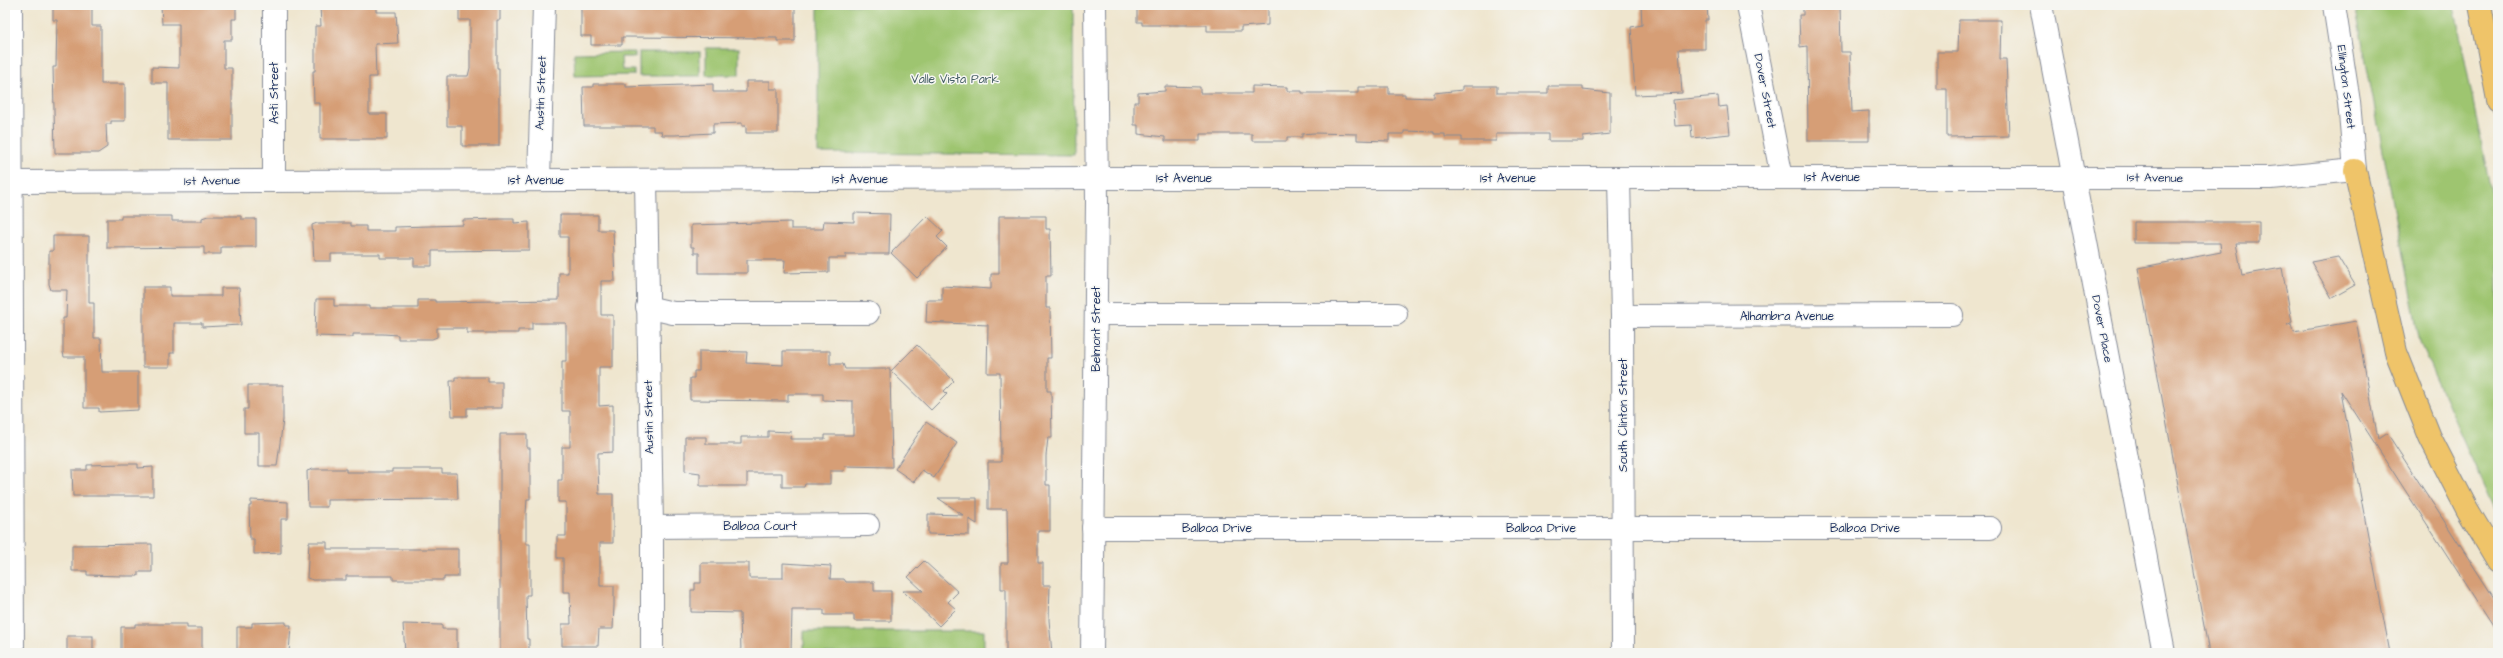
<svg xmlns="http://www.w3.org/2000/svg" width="2503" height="658" font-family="'Architects Daughter',sans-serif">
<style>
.green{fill:#9ec56f;stroke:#5c7a66}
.building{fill:#d69e76}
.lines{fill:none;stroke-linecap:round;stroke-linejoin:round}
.minor-casing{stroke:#858a96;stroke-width:24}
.tertiary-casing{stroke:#858a96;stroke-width:24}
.motorway-casing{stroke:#858a96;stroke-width:24}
.minor{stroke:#fff;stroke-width:22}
.tertiary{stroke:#fff;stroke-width:22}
.motorway{stroke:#efc469;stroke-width:22}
.labels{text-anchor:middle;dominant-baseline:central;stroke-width:3;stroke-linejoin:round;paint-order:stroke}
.park-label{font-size:12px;fill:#425c63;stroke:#f6f6f2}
.street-label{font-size:12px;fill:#1b2f5e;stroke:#f6f6f2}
</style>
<rect width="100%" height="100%" fill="#f6f6f2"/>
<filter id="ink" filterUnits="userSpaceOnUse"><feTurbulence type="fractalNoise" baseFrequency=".025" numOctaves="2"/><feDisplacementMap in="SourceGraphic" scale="8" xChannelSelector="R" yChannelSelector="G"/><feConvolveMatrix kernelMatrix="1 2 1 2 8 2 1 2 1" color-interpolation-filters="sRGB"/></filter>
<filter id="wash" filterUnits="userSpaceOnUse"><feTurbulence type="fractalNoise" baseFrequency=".012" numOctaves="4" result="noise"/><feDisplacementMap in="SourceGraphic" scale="16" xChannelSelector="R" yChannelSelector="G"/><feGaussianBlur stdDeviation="0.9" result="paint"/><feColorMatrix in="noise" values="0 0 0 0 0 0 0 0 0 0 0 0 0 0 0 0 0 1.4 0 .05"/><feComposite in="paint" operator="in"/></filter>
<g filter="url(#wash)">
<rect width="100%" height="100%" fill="#efe6cf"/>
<!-- green -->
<g class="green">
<polygon points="818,5 1073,5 1074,155 818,153"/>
<polygon points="2355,5 2454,5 2498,227 2498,518 2420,343"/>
<rect x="706" y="48" width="33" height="27"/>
<polygon points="635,52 635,57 621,57 622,70 634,70 634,75 575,76 574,53"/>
<rect x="639" y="52" width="61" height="24"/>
<rect x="804" y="631" width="180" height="22"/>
</g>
<g id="blocks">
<!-- building -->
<g class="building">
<polygon points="53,5 92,5 92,26 101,26 101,84 125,84 125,121 111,121 111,124 106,124 107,147 98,153 55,153 53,67 56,67 57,20 53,20"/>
<polygon points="161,5 236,5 236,19 232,19 232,40 224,40 224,68 232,68 232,140 168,140 168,83 152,83 152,67 179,68 179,24 162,24"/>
<polygon points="320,5 376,5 376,12 396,12 398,43 375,44 376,77 369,77 369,114 387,114 387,139 320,139 320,103 314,103 313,71 315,71 315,26 321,26"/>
<polygon points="459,5 500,5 500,20 497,20 497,68 499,68 499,146 462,146 462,126 447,126 447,76 468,76 470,68 470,20 459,20"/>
<polygon points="592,5 795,5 795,41 777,41 777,38 622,37 622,45 591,45 591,36 581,36 581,8 592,8"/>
<polygon points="1137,5 1268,5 1268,25 1241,27 1241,31 1207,31 1207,25 1142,25 1142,22 1137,22"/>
<polygon points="1641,5 1707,5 1708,20 1705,20 1705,49 1679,49 1682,93 1635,95 1631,27 1642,25"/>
<polygon points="1803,5 1840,5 1841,52 1850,52 1852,112 1869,111 1869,141 1808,141 1807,46 1800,47 1799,15 1803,15"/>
<polygon points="1959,20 2001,20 2000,59 2006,59 2009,136 1947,137 1947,89 1937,89 1937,52 1958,52"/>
<polygon points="746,81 770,81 770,89 778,89 778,133 746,133 746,126 742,126 742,123 713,124 713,133 675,135 662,135 661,131 653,131 653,126 584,126 583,87 593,87 593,84 626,84 626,87 713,84 713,92 746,92"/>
<polygon points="1165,86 1200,87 1200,93 1252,93 1252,86 1287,87 1287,91 1302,91 1302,93 1358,93 1358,87 1389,87 1389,94 1405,94 1405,97 1434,98 1434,93 1462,90 1462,86 1497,86 1497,93 1548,93 1548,86 1583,86 1583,90 1610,93 1610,134 1583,137 1583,141 1548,141 1548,134 1496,134 1496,141 1462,141 1462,137 1445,137 1445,134 1434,134 1434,132 1404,131 1404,134 1389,134 1389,141 1357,140 1357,134 1314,133 1302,134 1302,137 1287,137 1287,141 1252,141 1252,134 1200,134 1200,141 1165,141 1165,137 1138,134 1138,125 1134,125 1134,102 1138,102 1138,93 1165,91"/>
<polygon points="1718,96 1719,107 1727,106 1730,134 1692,138 1691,125 1675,126 1673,100"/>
<polygon points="854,213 890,214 889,254 846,254 846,258 829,258 829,272 784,273 785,260 747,260 747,273 699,273 699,253 694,253 694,247 691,247 691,225 791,222 791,229 823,229 824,221 854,222"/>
<polygon points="560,215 598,215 598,230 613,230 615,281 601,281 601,315 613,315 613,367 599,367 599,406 613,405 613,452 598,453 598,468 599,494 613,494 613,543 600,543 600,586 614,586 614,605 613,629 599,629 598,646 562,646 562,624 571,624 570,592 563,592 563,558 557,558 557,536 566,536 566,502 558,502 558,480 562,480 562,447 570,447 570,411 562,411 562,361 566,361 566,323 532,323 532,330 518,330 518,333 467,333 467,328 437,328 437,337 432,339 398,339 398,335 383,334 353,334 353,337 315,336 316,299 334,299 334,306 369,306 369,308 418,308 418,300 435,300 435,302 559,300 559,273 568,273 568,237 560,237"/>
<polygon points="121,216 172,216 172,221 202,221 202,218 208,216 241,216 241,219 256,219 256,247 221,247 221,254 204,254 204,247 107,248 107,219 121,219"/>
<polygon points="927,216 943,231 937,237 947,247 917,278 891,253"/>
<polygon points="999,216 1046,216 1046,229 1050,229 1051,276 1046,276 1046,308 1050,308 1051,358 1047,358 1047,391 1051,391 1052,438 1048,438 1046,456 1046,485 1050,485 1050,531 1038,531 1038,563 1043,563 1043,585 1050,585 1049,620 1052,653 1006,653 1006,589 1001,589 1001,563 1008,563 1007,509 988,509 988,462 1001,462 1000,373 987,373 988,325 926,322 927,300 942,300 942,286 991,289 991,274 999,274"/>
<polygon points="500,219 514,219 514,223 529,222 529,250 432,251 432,266 414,266 414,258 380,258 380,254 331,254 331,261 314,261 312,225 317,223 351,223 351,226 366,226 366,231 395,231 395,227 463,225 463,220"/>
<polygon points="2134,222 2259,222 2259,243 2236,243 2242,275 2282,268 2292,322 2287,325 2292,324 2294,332 2356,321 2378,439 2387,433 2498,604 2498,634 2341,391 2390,653 2209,653 2138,268 2221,252 2220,243 2134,243"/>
<polygon points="53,236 89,236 89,303 94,303 94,338 101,338 102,372 138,372 138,410 99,412 99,408 84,408 84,357 64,357 63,352 63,318 66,318 67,290 51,290 49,284 49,251 53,251"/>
<polygon points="2338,257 2355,285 2332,298 2311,262"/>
<polygon points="143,287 170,287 170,296 221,296 221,288 239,288 241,325 202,327 202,323 174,323 174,353 170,353 170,367 143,367"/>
<polygon points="917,345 954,381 944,391 947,394 931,410 891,371"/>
<polygon points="699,351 747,352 746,363 783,365 783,351 830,351 830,364 843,364 845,369 890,369 892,467 845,466 844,471 830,471 830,484 805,484 804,487 782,487 782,473 747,473 747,486 700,486 700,473 685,471 685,437 706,437 706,444 741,444 741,437 768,437 768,431 791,432 790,439 825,439 825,435 853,435 853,401 823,400 823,394 788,394 788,401 690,400 690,378 694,378 694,371 699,371"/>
<polygon points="455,377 488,377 488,382 502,382 502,408 467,408 467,416 452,416 450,381 455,381"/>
<polygon points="248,385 283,385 283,420 277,466 259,466 259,433 244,433 244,409 248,409"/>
<polygon points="926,422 957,443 934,478 922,470 914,482 895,469"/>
<polygon points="500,434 527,434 527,448 530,448 530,499 527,499 526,514 526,544 530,544 530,595 526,595 527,639 529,639 529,653 500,653"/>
<polygon points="124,464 138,464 138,468 153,467 153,496 73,496 72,470 87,470 87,465"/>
<polygon points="313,469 346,469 346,472 392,472 392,469 442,469 442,473 457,473 458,499 327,500 327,507 308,507 307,471"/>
<polygon points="938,498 977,498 977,524 969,519 969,535 928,534 928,514 963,515"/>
<polygon points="251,500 288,502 288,519 281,519 281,553 254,554 254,539 250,539 249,506 251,506"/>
<polygon points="309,542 327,542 327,549 458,549 458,577 444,577 444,580 393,580 393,576 346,576 346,580 313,580 307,578"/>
<polygon points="152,544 152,572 138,572 138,576 124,576 87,575 87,571 72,571 72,545"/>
<polygon points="924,561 958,592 948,602 956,609 939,626 903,591 923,591 908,577"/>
<polygon points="701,563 749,563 749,578 783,578 783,563 831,566 830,579 844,579 846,582 874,582 874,591 891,591 891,621 854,621 854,615 824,615 824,610 792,610 791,653 741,653 740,613 691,612 691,590 695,590 695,583 701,583"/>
<polygon points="286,622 286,625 291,625 289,653 237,653 237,627 252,627 252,623"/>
<polygon points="135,624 187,624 187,628 202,628 202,653 121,653 121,627 135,627"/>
<polygon points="403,624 442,625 442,629 457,629 457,653 405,653"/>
<rect x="67" y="636" width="26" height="17"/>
</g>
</g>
</g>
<g filter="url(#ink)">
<use href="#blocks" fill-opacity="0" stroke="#858a96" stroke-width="1"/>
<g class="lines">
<defs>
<g id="minor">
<polyline points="274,5 274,181"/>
<polyline points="1748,5 1782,178"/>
<polyline points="1619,178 1622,316 1623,653"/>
<polyline points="539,180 544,5"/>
<polyline points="646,180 652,527 652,653"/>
<polyline points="647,307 673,313 868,313"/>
<polyline points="1096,314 1396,314"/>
<polyline points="1622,316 1952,315"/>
<polyline points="652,527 868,525"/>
<polyline points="1093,528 1990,528"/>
<polyline points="1092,653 1097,202 1095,5"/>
</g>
<g id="tertiary">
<polyline points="11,5 13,653"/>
<polyline points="2041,5 2164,653"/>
<polyline points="11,182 1097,178 2271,178 2355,170 2349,102 2334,5"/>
</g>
<g id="motorway">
<polyline points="2480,5 2498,100"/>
<polyline points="2355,170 2396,352 2430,437 2467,509 2498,561"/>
</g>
</defs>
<!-- minor casing -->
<use href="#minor" class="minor-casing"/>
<!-- tertiary casing -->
<use href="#tertiary" class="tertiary-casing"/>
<!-- motorway casing -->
<use href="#motorway" class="motorway-casing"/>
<!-- minor -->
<use href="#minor" class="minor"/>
<!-- tertiary -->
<use href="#tertiary" class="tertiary"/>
<!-- motorway -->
<use href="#motorway" class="motorway"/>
</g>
</g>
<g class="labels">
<!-- park labels -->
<g class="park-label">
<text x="955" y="79">Valle Vista Park</text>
</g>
<!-- street labels -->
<g class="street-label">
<text transform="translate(2346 87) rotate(83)">Ellington Street</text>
<text transform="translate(1765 91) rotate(79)">Dover Street</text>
<text transform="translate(274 93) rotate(-90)">Asti Street</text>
<text transform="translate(541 93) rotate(-88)">Austin Street</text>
<text x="1832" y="177">1st Avenue</text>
<text x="1184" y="178">1st Avenue</text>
<text x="1508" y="178">1st Avenue</text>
<text transform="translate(2155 178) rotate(1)">1st Avenue</text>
<text x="860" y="179">1st Avenue</text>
<text x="536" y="180">1st Avenue</text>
<text transform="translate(212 181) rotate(-1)">1st Avenue</text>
<text x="1787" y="316">Alhambra Avenue</text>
<text transform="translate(1096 329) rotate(-90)">Belmont Street</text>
<text transform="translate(2102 329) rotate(79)">Dover Place</text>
<text transform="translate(1623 415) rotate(-90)">South Clinton Street</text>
<text transform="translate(649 417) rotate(-91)">Austin Street</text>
<text x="760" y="526">Balboa Court</text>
<text x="1217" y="528">Balboa Drive</text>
<text x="1541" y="528">Balboa Drive</text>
<text x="1865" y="528">Balboa Drive</text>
</g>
</g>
<!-- margin -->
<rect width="2503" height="658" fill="none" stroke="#f6f6f2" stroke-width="20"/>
</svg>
